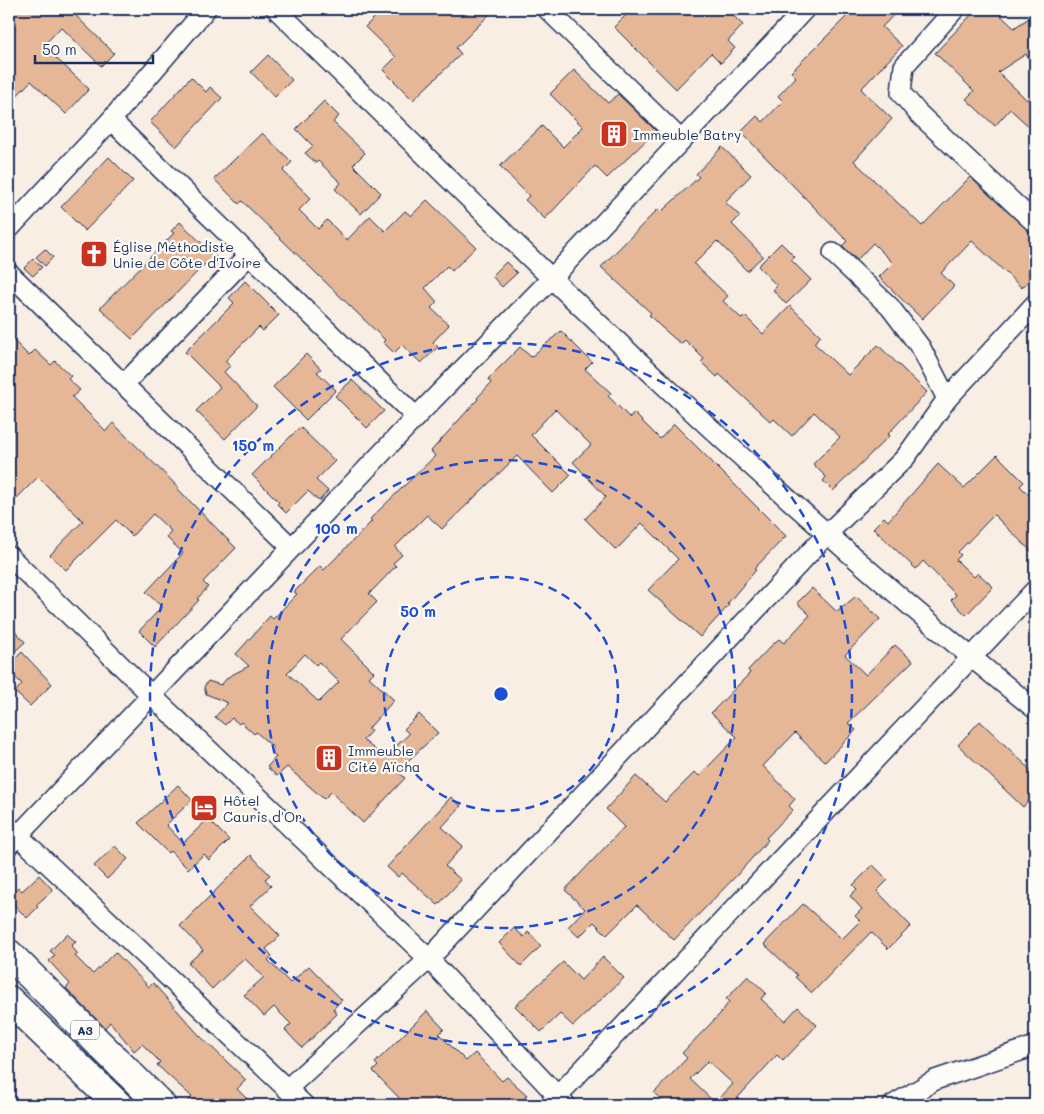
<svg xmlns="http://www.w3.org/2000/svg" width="1044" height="1114" font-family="Mali,sans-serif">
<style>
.building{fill:#e5b796;stroke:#1b2f5e;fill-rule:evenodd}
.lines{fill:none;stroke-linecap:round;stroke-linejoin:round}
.minor-casing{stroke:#1b2f5e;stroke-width:22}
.highway-casing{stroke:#1b2f5e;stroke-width:31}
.minor{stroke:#fdfcf7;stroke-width:19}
.highway{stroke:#fdfcf7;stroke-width:28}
.ring{fill:none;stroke:#1d4ed8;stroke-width:2.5;stroke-dasharray:9 6}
.labels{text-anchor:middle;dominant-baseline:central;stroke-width:4.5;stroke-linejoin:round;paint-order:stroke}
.shield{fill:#fdfcf7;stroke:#5f6c8c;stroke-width:1}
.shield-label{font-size:12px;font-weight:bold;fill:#1b2f5e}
.poi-label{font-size:14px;fill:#1b2f5e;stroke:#fdfcf7;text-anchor:start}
.centre{fill:#1d4ed8;stroke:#fdfcf7;stroke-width:2.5}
.ring-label{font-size:15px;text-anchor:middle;font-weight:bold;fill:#1d4ed8;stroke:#fdfcf7;stroke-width:4.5;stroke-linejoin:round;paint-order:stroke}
</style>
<rect width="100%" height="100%" fill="#f8eee4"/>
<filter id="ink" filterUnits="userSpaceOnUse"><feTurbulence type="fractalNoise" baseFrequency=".02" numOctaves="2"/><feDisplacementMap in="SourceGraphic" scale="10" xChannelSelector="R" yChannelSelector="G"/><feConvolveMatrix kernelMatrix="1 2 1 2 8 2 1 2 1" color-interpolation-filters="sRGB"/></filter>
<g filter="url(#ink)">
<!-- building -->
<g class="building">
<polygon points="9,9 69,9 114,53 101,66 61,27 43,46 89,89 66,114 31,81 9,104"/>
<polygon points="383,9 495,9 456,48 461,54 413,100 383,70 396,57 365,27"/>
<polygon points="632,9 726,9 743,25 728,41 735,48 721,63 711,53 676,89 614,27"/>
<polygon points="854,9 899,9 882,27 902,46 861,89 892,119 854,161 922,226 970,177 1035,237 1035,274 1022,288 972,241 941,273 954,286 922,319 879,277 893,263 873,243 857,260 842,246 847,241 741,132 757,116 763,122 783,101 778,96 796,77 791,72"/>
<polygon points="966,9 994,9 1014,28 1035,14 1035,70 1026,54 998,72 1027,100 1035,91 1035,132 1010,109 995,126 966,99 974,91 935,53 971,15"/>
<polygon points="268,55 292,80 275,97 251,72"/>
<polygon points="574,70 608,103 618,94 656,131 607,178 595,166 545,219 525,200 529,196 500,166 542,126 563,147 583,127 550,94"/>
<polygon points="191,77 206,92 210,87 222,98 176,147 150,122"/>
<polygon points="324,101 339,116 333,122 365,153 353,165 381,193 361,214 335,189 341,183 318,161 316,163 305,153 313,146 296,129"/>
<polygon points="262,133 292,162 283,171 311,198 299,210 318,229 327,220 347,240 370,216 385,231 405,211 411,216 427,200 476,247 452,271 447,266 425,288 437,302 431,308 449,325 433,342 438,347 421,363 402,345 394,353 383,342 385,340 242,201 239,204 214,179"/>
<polygon points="722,147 751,175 725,202 740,216 732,224 763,256 747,271 717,241 694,264 728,296 723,301 742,319 745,316 763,334 790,306 821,336 814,343 848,375 878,345 927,392 888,434 890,435 833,491 823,481 826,477 813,464 840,437 814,412 792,436 774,419 771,422 719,374 717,377 701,362 704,359 685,340 681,344 660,326 649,315 651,313 601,267 658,209 661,212 699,177 696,174"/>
<polygon points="109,157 133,181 85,231 61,207"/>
<polygon points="180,222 220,261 211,270 205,264 132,339 100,308 174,233 171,231"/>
<polygon points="781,243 795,257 791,260 811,280 786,304 773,290 777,286 758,266"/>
<polygon points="45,249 53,257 45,266 36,257"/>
<polygon points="33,259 42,267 33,276 24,268"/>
<polygon points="506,262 517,273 502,287 492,276"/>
<polygon points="245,281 279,315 263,331 259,327 225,361 230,366 224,372 257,406 225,439 196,411 220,387 185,352 234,303 229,298"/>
<path d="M561,331L592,362L585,369L611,393L608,396L630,418L634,413L660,439L674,424L786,536L754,569L756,570L727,604L729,605L700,637L648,590L678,559L642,523L616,550L585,519L606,497L573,462L591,445L555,409L531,435L571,475L553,493L517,456L442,529L427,515L395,547L402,555L393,563L396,566L369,594L377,602L341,639L374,672L369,677L394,700L368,729L371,731L363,740L384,757L409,734L404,729L419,714L438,733L397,771L405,778L363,823L331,792L324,799L287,767L277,776L267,767L276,757L270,752L274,748L256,732L254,734L241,722L239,724L232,718L225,725L215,717L228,703L206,694L204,687L208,681L221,685L228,677L249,666L236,654L270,616L273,619L297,594L294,592L320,566L324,570L372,521L370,519L435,456L431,451L478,399L477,398L491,383L488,379L520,347L531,357ZM305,654L316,665L319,662L339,682L319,702L287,673Z"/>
<polygon points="9,336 29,356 35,350 51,365 55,361 71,376 68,379 80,390 72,397 106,431 113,423 179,488 178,489 236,548 203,582 208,587 197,599 199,600 155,647 139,631 162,607 146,592 183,553 166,537 171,531 153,514 132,536 116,520 66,570 50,555 83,521 38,477 9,506"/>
<polygon points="306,354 321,369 317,372 336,390 306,420 273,387"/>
<polygon points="352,380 384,411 367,428 335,396"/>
<polygon points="300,427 335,461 316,480 328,491 319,501 308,491 286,513 277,504 279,502 252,475"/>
<polygon points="997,455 1024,482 1020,486 1035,501 1035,555 994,515 958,552 961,555 956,560 974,577 978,573 993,587 966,615 951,600 956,595 923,561 916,569 873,528 884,517 888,521 938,464 964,488"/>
<polygon points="812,588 837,612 856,596 880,619 845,655 866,675 895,645 913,661 848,723 856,730 825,762 795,733 763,766 795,799 789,806 793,810 766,838 768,840 737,875 674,940 637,905 607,935 594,922 579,937 568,927 585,909 565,890 624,827 606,809 636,776 665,802 695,772 699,776 737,737 711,713 750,673 748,670 772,645 779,639 784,643 810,615 797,603"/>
<polygon points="9,624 25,642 9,657"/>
<polygon points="22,652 52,684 30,706 15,692 22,684 9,671 9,665"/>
<polygon points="980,721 1035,774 1035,794 1023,807 958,745"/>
<polygon points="178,785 192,800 166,825 183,843 208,819 229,840 209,860 204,854 188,869 170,851 168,853 138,823"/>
<polygon points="451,797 461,806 442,827 463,846 445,866 461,880 438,905 402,873 398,877 387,867"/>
<polygon points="115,846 128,859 107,879 94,866"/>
<polygon points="251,855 270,875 265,879 271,886 250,906 280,936 266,949 272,956 268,960 290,983 309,966 342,1000 333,1009 337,1014 302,1048 285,1030 291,1024 274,1007 264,1016 244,995 264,977 244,958 212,989 188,963 203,950 180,926"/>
<polygon points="873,865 888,880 877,891 911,926 888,949 871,932 812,993 795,977 797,975 764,944 803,904 842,939 860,921 855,916 862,909 850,896 857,889 853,885"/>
<polygon points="39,875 53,890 36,905 38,907 27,918 9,900 9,896 18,887 22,891"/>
<polygon points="514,928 524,937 528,932 541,946 521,966 499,943"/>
<polygon points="67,934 76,942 71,946 78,954 75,956 93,974 115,952 149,987 153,983 199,1035 246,1080 237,1089 253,1105 184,1105 192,1097 157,1065 160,1062 142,1044 134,1051 110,1022 105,1028 66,988 70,984 49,961 55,955 50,951"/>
<polygon points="603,957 624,978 573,1026 560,1014 541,1032 515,1006 563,962 581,980"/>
<path d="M748,976L766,993L761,999L785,1021L798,1007L817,1025L783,1061L777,1055L731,1105H667L654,1093L687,1058L682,1053L720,1014L729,1002L726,999ZM708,1061L733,1084L715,1103L690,1079Z"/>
<polygon points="427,1011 444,1029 439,1034 466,1061 475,1053 502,1081 507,1077 527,1095 519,1103 515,1100 509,1105 442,1105 434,1097 426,1105 406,1105 373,1071 378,1066 375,1063"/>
</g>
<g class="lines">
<defs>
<g id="minor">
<path d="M276,9C521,250 766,494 1035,709"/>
<polyline points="547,9 680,139"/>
<polyline points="955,9 904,66 901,93 918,113 1035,223"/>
<polyline points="111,120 416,417"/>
<polyline points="9,229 111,120 206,9"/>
<polyline points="833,253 890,307 921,348 947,399"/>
<polyline points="9,273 291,547"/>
<polyline points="124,384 249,255"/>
<polyline points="9,556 150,694 429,959 566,1105"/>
<polyline points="9,827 304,1105"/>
<polyline points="9,845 416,417 551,279 805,9"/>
<polyline points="288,1088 429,959 827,534 905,458 947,399 1035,304"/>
<polyline points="549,1105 1035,590"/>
<polyline points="893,1105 935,1080 1035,1046"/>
</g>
<g id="highway">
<polyline points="9,954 161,1105"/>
<polyline points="9,1000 118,1105"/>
</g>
</defs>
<!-- minor casing -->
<use href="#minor" class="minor-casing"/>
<!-- highway casing -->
<use href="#highway" class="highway-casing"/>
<!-- minor -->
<use href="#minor" class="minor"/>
<!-- highway -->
<use href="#highway" class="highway"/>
</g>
</g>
<!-- distance rings -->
<g class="ring">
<circle cx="501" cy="694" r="117"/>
<circle cx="501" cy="694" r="234"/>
<circle cx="501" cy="694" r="351"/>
</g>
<!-- icons -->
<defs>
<symbol id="building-square" viewBox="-11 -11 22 22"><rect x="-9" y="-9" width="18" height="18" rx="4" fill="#c8321e" stroke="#fdfcf7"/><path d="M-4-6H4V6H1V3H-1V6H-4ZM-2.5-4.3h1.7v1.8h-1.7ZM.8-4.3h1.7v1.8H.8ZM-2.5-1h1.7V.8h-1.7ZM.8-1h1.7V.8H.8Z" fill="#fff"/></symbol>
<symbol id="church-square" viewBox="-11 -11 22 22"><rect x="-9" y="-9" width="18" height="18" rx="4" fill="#c8321e" stroke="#fdfcf7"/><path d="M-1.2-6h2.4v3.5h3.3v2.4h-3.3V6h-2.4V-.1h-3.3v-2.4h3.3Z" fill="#fff"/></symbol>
<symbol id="hotel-square" viewBox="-11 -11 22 22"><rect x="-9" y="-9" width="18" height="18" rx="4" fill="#c8321e" stroke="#fdfcf7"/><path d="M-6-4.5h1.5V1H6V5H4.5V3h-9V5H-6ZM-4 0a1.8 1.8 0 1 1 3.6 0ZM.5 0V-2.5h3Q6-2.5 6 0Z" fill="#fff"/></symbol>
</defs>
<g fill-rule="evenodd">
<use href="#building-square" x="598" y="118" width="32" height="32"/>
<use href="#church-square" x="78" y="238" width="32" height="32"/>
<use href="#building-square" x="313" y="742" width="32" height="32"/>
<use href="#hotel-square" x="188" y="792" width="32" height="32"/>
</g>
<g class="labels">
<!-- shield labels -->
<rect class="shield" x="71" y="1020.5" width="28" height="19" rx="4"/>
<g class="shield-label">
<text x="85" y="1030">A3</text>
</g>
<!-- poi labels -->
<g class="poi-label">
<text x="633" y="134">Immeuble Batry</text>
<text x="113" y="246">Église Méthodiste<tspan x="113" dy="16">Unie de Côte d'Ivoire</tspan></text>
<text x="348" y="750">Immeuble<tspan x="348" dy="16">Cité Aïcha</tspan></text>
<text x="223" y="800">Hôtel<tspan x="223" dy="16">Cauris d'Or</tspan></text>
</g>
</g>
<circle cx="501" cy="694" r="8" class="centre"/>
<g class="ring-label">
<text x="253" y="451">150 m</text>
<text x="336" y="534">100 m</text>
<text x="418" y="617">50 m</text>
</g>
<!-- margin -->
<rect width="1044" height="1114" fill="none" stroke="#fdfcf7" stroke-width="30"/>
<rect x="15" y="15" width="1014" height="1084" fill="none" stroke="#1b2f5e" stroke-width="2" filter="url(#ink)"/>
<!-- scale -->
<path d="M35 55v8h118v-8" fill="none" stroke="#1b2f5e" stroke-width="2.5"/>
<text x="42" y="55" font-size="15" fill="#1b2f5e" stroke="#fdfcf7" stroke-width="4" paint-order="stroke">50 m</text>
</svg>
